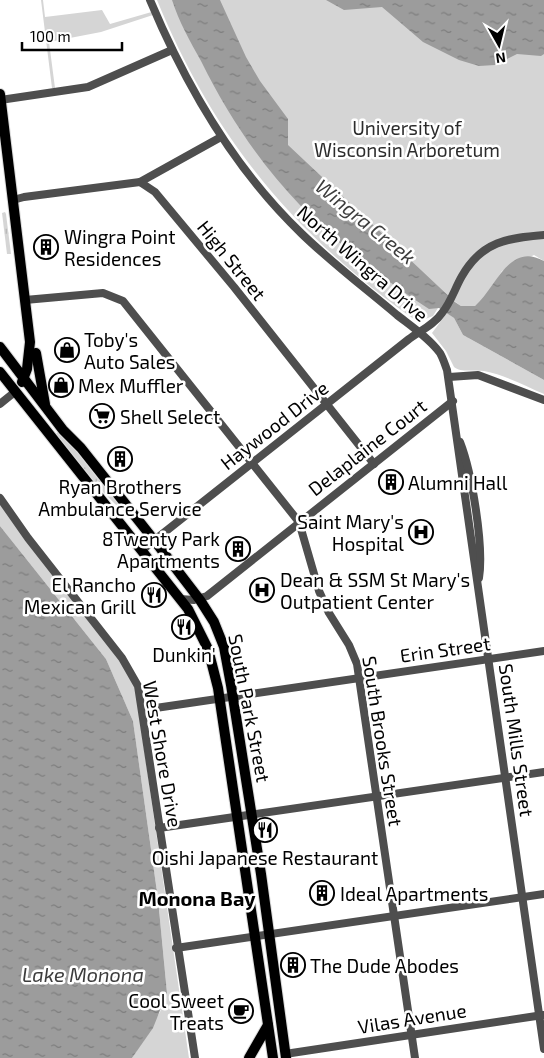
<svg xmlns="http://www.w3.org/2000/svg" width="544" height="1058" font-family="'Exo 2',sans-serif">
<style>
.grass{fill:url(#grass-tufts)}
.park{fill:#d5d5d5}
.water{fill:url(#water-ripples)}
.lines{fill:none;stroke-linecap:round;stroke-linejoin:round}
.major-casing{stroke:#dbdbdb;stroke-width:12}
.minor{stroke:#4e4e4e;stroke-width:8}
.major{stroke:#000;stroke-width:10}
.labels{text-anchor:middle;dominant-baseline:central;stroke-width:5;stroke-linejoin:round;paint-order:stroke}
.park-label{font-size:19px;fill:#2c2c2c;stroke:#fff}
.poi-label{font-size:19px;fill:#000;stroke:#fff;text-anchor:start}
.street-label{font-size:19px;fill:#000;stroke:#fff}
.water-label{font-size:20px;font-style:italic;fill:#3d3d3d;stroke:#fff}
.neighbourhood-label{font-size:20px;font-weight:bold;fill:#000;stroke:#fff}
</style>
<defs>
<pattern id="grass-tufts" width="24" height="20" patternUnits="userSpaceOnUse" patternTransform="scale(1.25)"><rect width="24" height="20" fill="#d5d5d5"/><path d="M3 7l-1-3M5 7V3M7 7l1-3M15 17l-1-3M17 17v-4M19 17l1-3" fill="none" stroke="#b5b5b5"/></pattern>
<pattern id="water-ripples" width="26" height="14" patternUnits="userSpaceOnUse" patternTransform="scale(1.25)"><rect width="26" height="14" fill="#9c9c9c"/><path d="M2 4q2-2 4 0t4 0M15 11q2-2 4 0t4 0" fill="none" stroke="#7d7d7d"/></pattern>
</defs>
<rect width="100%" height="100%" fill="#fff"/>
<!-- grass -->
<g class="grass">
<polygon points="5,212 6,214 11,254 7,254 2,213"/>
<polygon points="58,432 77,452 121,507 119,508 100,489 56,434"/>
</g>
<!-- park -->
<g class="park">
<polygon points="41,0 43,0 45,17 102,10 110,24 155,11 156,14 101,32 49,42 55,88 52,88"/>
<path d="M157,0H544V261L534,255L502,271L485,298L475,306H461L446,295L433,316L418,322C295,236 214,139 157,0Z"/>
<path d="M447,313L454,318L463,335L544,380V394C525,386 505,375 484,371C475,369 461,373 454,367L446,351L432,333Z"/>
<polygon points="0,498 122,658 140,696 138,708 189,1058 132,1058 160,1012 167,993 158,899 133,721 106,659 0,526"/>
</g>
<!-- water -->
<g class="water">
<path d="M172,0H220L246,57L260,81L288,119V145L455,302L461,306H475C496,288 509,241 544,261V380L463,335L454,318L439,308L429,309C325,241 257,174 201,61C190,41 179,22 172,0Z"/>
<polygon points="326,0 544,0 544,54 541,56 517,54 495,65 479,66 459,60 423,42 382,7 344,10"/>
<polygon points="0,526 106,659 133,721 158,899 167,993 153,1028 132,1058 0,1058"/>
</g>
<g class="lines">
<defs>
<g id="major">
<polyline points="0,94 30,342 27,369 22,382"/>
<polyline points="0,347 63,430 81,448 154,540 200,600 214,622 224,647 231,685 261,874 286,1058"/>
<polyline points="36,353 45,404"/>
<polyline points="0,372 188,609 208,649 218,688 273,1058"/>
<polyline points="249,1058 268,1025"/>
</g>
</defs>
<!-- major casing -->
<use href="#major" class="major-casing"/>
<!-- minor -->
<g class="minor">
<path d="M150,0C186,86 234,169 302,234C332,263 365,288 397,315C411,326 429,338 440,353C443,358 445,365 447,370L544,1049"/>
<polyline points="0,100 88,87 172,50"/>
<polyline points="140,182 221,137"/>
<polyline points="13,200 24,197 140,182 155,192 234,287 374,464"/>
<polyline points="25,300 103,293 123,301 299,522 319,591 329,613 349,645 357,664 415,1058"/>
<polyline points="449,377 478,375 544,400"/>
<polyline points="0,404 16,391"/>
<path d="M460,442C472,473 484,546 479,578"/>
<polyline points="0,498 28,538 122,658 138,686 195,1058"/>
<path d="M142,550L409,339C420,331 434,325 442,313C451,302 455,288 462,276C482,241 508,238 544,235"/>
<polyline points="180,599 194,600 207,596 453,401"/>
<polyline points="142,710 544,651"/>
<polyline points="159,828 544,772"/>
<polyline points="176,948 544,894"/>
<polyline points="285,1054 543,1015"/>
</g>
<!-- major -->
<use href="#major" class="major"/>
</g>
<!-- icons -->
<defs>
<symbol id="building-ring" viewBox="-11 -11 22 22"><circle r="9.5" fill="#fff" stroke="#000" stroke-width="1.5"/><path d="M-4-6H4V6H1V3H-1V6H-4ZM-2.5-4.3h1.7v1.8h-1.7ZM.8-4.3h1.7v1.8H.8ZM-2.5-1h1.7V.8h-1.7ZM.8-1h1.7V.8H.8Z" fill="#000"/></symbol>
<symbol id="shop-ring" viewBox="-11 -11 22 22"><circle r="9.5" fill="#fff" stroke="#000" stroke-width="1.5"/><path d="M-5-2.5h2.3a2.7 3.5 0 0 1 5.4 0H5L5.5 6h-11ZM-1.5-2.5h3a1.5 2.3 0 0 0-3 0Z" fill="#000"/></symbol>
<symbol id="supermarket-ring" viewBox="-11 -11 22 22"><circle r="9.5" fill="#fff" stroke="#000" stroke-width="1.5"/><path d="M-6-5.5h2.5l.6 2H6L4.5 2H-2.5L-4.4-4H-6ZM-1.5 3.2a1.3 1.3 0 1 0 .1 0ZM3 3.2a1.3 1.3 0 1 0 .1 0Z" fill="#000"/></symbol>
<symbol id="hospital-ring" viewBox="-11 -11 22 22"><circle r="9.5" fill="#fff" stroke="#000" stroke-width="1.5"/><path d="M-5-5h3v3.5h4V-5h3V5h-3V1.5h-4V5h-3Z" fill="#000"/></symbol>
<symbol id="restaurant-ring" viewBox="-11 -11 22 22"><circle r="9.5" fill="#fff" stroke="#000" stroke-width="1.5"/><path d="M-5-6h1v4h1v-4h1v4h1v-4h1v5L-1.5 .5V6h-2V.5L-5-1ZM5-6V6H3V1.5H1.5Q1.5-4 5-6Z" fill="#000"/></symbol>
<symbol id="cafe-ring" viewBox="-11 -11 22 22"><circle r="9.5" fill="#fff" stroke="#000" stroke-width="1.5"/><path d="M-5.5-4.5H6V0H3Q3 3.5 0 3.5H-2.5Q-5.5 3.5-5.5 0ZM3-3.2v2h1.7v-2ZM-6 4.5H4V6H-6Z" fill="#000"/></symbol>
</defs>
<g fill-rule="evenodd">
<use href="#building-ring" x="32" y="233" width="28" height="28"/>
<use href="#shop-ring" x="53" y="336" width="28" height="28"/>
<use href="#shop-ring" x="47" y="371" width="28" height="28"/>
<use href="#supermarket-ring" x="88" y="402" width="28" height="28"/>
<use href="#building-ring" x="106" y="445" width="28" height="28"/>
<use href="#building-ring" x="377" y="468" width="28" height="28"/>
<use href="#hospital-ring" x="407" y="518" width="28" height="28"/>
<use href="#building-ring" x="224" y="535" width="28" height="28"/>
<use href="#hospital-ring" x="248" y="576" width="28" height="28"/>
<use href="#restaurant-ring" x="140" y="581" width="28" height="28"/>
<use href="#restaurant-ring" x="170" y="613" width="28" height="28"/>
<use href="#restaurant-ring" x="251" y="816" width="28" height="28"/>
<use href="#building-ring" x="308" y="879" width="28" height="28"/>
<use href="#building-ring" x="279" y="951" width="28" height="28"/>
<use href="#cafe-ring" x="227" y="997" width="28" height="28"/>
</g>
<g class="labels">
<!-- park labels -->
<g class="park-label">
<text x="407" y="127">University of<tspan x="407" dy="22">Wisconsin Arboretum</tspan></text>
</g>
<!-- poi labels -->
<g class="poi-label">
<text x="64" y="236">Wingra Point<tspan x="64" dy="22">Residences</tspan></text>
<text x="84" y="339">Toby's<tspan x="84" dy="22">Auto Sales</tspan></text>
<text x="78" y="385">Mex Muffler</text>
<text x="120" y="416">Shell Select</text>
<text x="408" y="482">Alumni Hall</text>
<text x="120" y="486" text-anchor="middle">Ryan Brothers<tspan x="120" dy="22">Ambulance Service</tspan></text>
<text x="404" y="521" text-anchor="end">Saint Mary's<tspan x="404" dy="22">Hospital</tspan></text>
<text x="220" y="538" text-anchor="end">8Twenty Park<tspan x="220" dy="22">Apartments</tspan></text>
<text x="280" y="579">Dean &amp; SSM St Mary's<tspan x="280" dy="22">Outpatient Center</tspan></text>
<text x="136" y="584" text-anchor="end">El Rancho<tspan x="136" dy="22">Mexican Grill</tspan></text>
<text x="184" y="654" text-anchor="middle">Dunkin'</text>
<text x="265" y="857" text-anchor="middle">Oishi Japanese Restaurant</text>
<text x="340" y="893">Ideal Apartments</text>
<text x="310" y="965">The Dude Abodes</text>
<text x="224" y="1000" text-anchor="end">Cool Sweet<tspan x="224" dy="22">Treats</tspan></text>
</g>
<!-- street labels -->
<g class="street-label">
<text transform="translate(232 260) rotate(51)">High Street</text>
<text transform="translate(363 263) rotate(41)">North Wingra Drive</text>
<text transform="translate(274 425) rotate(-38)">Haywood Drive</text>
<text transform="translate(367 447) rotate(-38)">Delaplaine Court</text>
<text transform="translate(445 649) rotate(-8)">Erin Street</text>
<text transform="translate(250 708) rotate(79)">South Park Street</text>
<text transform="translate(517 740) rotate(82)">South Mills Street</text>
<text transform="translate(383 741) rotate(81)">South Brooks Street</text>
<text transform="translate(163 754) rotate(80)">West Shore Drive</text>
<text transform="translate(412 1018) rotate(-9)">Vilas Avenue</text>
</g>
<!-- water labels -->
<g class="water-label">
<text transform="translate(366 221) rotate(39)">Wingra Creek</text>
<text x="83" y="974">Lake Monona</text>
</g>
<!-- neighbourhood labels -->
<g class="neighbourhood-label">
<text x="197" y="898">Monona Bay</text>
</g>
</g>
<!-- north arrow -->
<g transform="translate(499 45) rotate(172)" stroke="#ffffff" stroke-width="4" paint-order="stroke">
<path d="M0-4L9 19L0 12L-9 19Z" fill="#000000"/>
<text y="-8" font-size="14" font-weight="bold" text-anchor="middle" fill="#000000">N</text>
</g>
<!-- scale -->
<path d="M22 42v8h100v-8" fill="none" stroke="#000000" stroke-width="2.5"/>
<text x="30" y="42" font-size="15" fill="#000000" stroke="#ffffff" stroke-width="4" paint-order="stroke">100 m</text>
</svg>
